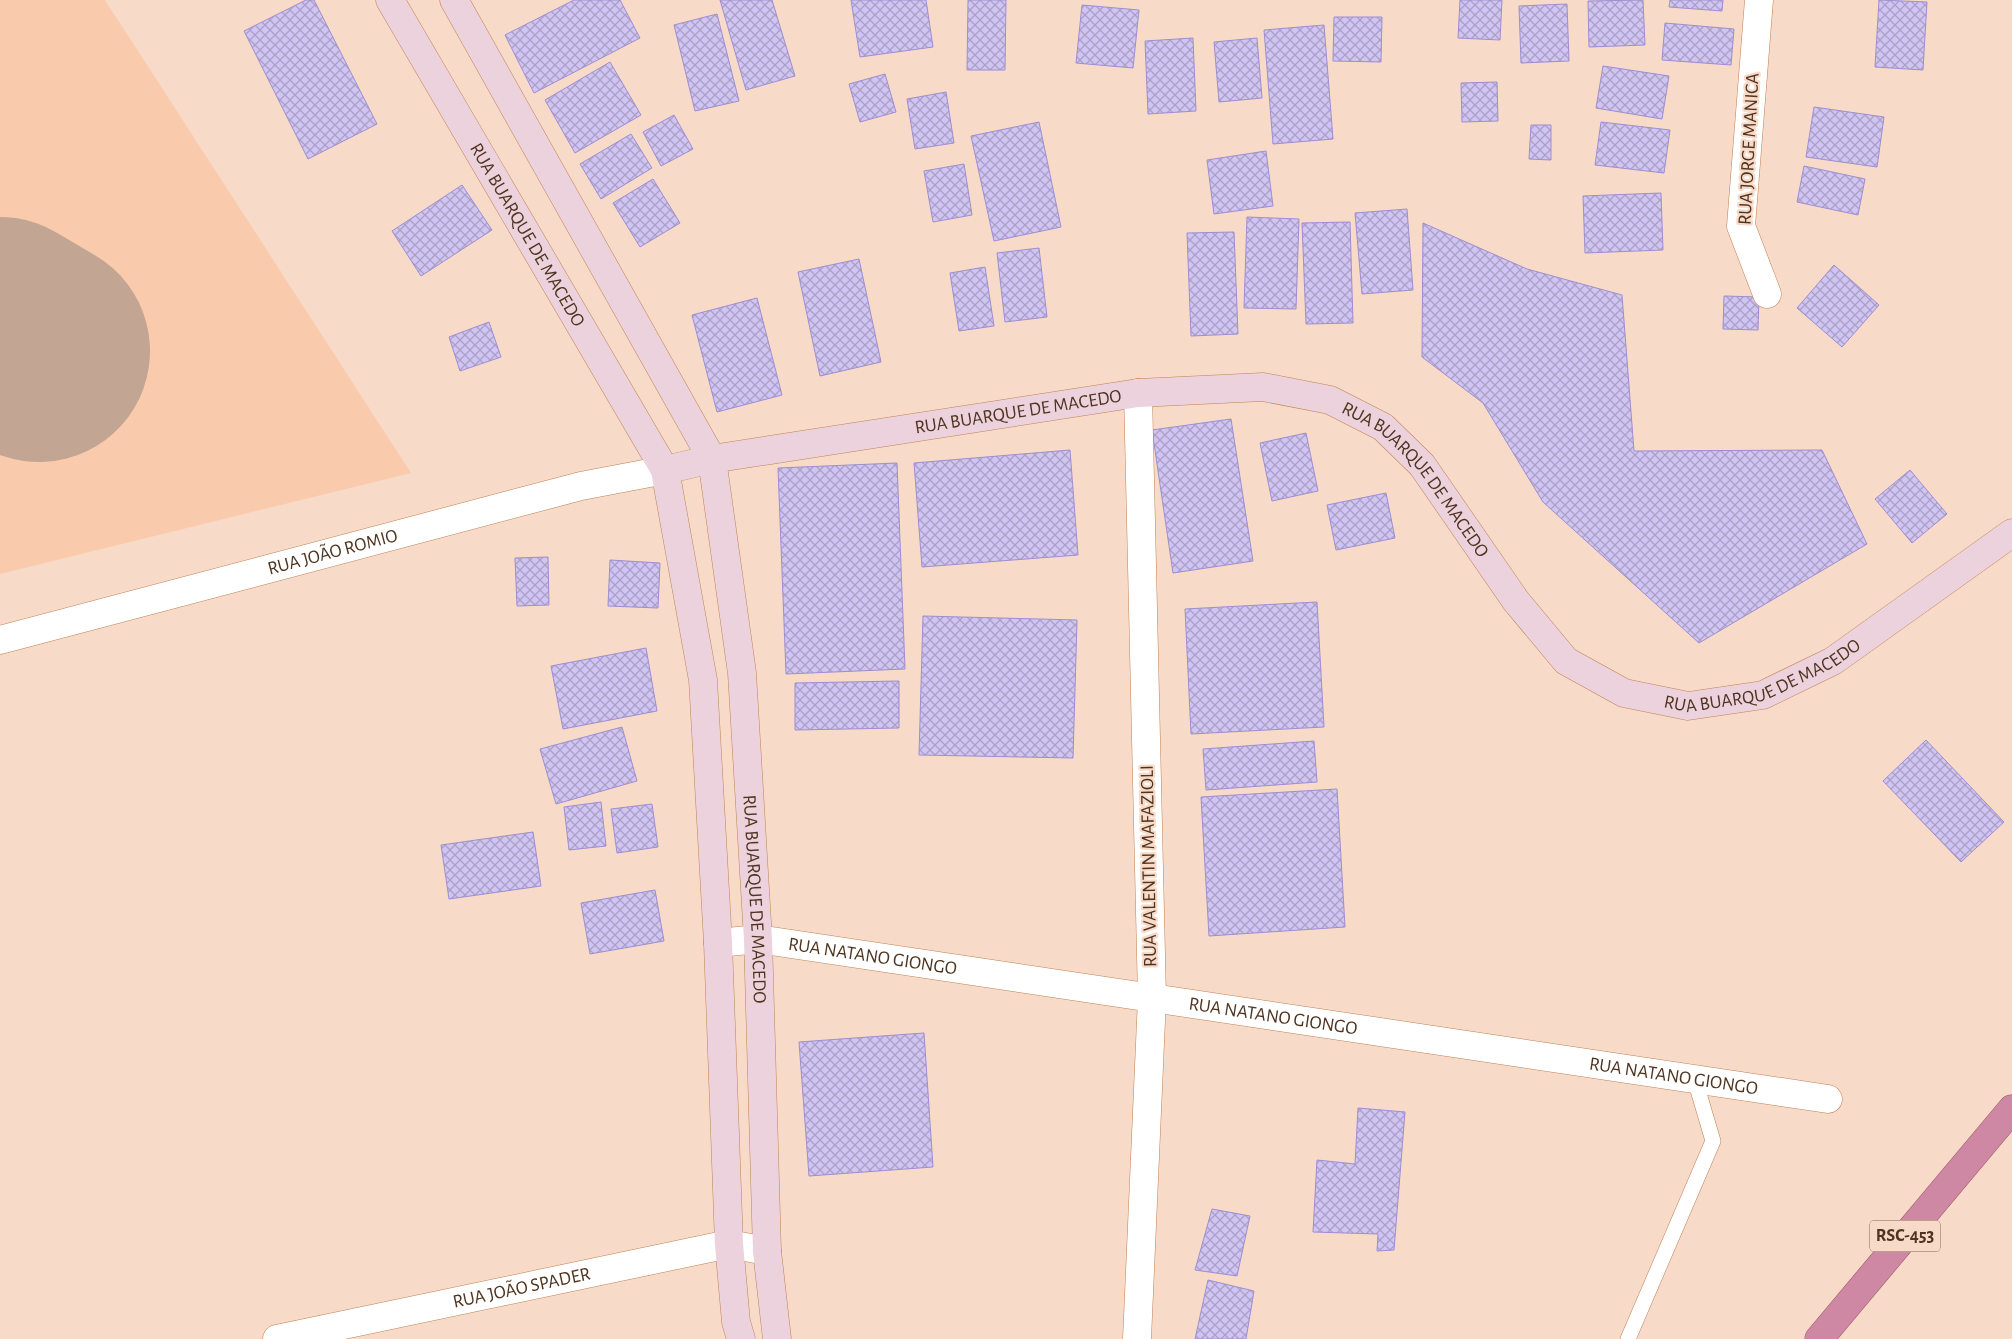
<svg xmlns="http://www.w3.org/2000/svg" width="2012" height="1339" font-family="'Alegreya Sans',sans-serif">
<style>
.built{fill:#f9cbac}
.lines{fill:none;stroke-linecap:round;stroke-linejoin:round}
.runway{stroke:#c2a592;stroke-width:222}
.building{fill:url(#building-cross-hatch);stroke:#9f8dd1}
.service-casing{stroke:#c18153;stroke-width:16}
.minor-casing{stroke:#c18153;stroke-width:29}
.secondary-casing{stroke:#c18153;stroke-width:29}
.trunk-casing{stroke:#995766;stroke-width:29}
.service{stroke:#fff;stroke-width:15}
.minor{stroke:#fff;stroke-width:28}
.secondary{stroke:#ecd2dc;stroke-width:28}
.trunk{stroke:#ce88a3;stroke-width:28}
.labels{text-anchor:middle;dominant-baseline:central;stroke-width:4.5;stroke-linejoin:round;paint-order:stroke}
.shield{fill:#f7dac8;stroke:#816652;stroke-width:1}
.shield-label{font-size:18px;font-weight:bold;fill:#4f3420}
.street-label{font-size:19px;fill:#4f3420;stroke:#f7dac8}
</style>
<defs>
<pattern id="building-cross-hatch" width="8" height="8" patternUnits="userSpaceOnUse" patternTransform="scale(1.25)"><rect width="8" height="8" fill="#cfc4f3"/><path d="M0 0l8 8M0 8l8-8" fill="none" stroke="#aaa0c4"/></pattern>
</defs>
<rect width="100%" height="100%" fill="#f7dac8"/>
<!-- built -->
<polygon class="built" points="0,0 105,0 411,473 0,574"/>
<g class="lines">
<!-- runway -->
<polyline class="runway" points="0,328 39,351"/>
</g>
<!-- building -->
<g class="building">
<polygon points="306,0 314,0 377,124 308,159 244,31"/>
<polygon points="574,0 620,0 640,38 534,93 505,35"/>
<polygon points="720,0 772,0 795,76 746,90"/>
<polygon points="851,0 926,0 933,47 860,57"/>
<polygon points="968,0 1006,0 1005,70 967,70"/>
<polygon points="1460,0 1502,0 1500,40 1458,38"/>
<polygon points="1643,0 1645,45 1589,47 1588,1"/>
<polygon points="1670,0 1723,0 1722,11 1669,7"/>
<polygon points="1879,0 1927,2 1923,70 1875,67"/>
<polygon points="1567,4 1569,61 1521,63 1519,6"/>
<polygon points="1082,5 1139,10 1133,68 1076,63"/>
<polygon points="717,14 739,101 695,111 674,25"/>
<polygon points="1334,17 1382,17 1381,62 1333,61"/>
<polygon points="1665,23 1734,29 1731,65 1662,60"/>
<polygon points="1324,25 1333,139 1273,144 1264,30"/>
<polygon points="1193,38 1196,111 1148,114 1145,41"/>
<polygon points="1257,38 1262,98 1219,102 1214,42"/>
<polygon points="610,62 641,115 575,153 545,100"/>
<polygon points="1603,66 1669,76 1662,119 1596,108"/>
<polygon points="885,74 896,112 860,122 849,84"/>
<polygon points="1497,82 1498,121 1462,122 1461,83"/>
<polygon points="946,92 954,143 915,149 907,99"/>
<polygon points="1814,107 1884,117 1877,167 1806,157"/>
<polygon points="674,115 693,149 661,166 643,132"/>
<polygon points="1039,122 1061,227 994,241 971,136"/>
<polygon points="1601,122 1670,130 1664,173 1595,165"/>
<polygon points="1531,125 1551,125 1551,160 1529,159"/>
<polygon points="631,134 652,168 601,199 580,164"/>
<polygon points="1266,151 1273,206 1214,214 1207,160"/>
<polygon points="964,164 972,215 933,222 924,171"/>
<polygon points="1804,166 1865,179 1858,215 1797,202"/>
<polygon points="653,179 680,223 640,247 613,203"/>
<polygon points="462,185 492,230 421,276 392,231"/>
<polygon points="1661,193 1663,250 1585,253 1583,196"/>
<polygon points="1407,209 1413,290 1362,294 1355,213"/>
<polygon points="1247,217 1299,219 1296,309 1244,308"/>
<polygon points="1350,222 1353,323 1306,324 1302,223"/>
<polygon points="1423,223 1527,269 1622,295 1634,451 1822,450 1867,544 1699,643 1543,502 1483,403 1422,357"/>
<polygon points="1234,232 1238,334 1191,336 1187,233"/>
<polygon points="1039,248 1047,317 1005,322 997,253"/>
<polygon points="859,259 881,362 820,376 798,272"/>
<polygon points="1834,265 1879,305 1842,347 1797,308"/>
<polygon points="985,267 994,326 959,331 950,273"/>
<polygon points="1724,296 1759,297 1758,330 1723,329"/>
<polygon points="757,298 782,395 717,412 692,315"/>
<polygon points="489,322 501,357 460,371 449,337"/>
<polygon points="1231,419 1253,561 1173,573 1152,430"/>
<polygon points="1306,433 1318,491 1272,501 1260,443"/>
<polygon points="1070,450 1078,555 922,567 914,463"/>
<polygon points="897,463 905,669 786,674 778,468"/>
<polygon points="1910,470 1947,514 1912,543 1875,499"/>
<polygon points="1386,493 1395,538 1336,550 1327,505"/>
<polygon points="548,557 549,605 517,606 515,558"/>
<polygon points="610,560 660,563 658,608 608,606"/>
<polygon points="1317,602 1324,727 1191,734 1185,609"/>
<polygon points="923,616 1077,620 1073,758 919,755"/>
<polygon points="646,648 657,711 563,729 551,666"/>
<polygon points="899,681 899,728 795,730 795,683"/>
<polygon points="622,727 637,781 556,804 540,749"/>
<polygon points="1926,740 2004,822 1961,862 1883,781"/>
<polygon points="1314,741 1317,782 1206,790 1203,749"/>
<polygon points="1337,789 1345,927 1209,936 1201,797"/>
<polygon points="601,802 606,846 569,850 564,807"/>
<polygon points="652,804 658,847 617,853 611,809"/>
<polygon points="533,832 541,886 449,899 441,845"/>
<polygon points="655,890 664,941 590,954 581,903"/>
<polygon points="924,1033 933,1167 809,1176 799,1042"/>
<polygon points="1358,1108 1405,1112 1394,1250 1377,1251 1378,1234 1313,1232 1317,1160 1355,1164"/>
<polygon points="1212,1209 1250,1216 1237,1276 1195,1270"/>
<polygon points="1208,1280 1254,1291 1246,1339 1195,1339"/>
</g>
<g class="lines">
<defs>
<polyline id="service" points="1628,1339 1713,1141 1695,1080"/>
<g id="minor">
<polyline points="1759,0 1741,226 1767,294"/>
<path id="s1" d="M0,640L581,486L665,470"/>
<path id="s2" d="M718,943L758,939L1828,1099"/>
<path id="s3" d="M277,1339L729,1244L767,1251"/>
<polyline points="1137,1339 1152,998 1138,393"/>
</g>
<g id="secondary">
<path id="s4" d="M390,0L665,470L703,680L718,943L729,1244L736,1322L741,1339"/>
<path id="s5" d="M454,0L712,459L742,673L758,939L767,1251L777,1339"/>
<path id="s6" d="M665,470L712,459L1138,393L1263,387L1330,400L1383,427L1422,465L1516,601L1566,661L1624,693L1688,706L1763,695L1833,661L2012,533"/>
</g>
<polyline id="trunk" points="1819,1339 2012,1109"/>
</defs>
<!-- service casing -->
<use href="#service" class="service-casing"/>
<!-- minor casing -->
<use href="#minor" class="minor-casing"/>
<!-- secondary casing -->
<use href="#secondary" class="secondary-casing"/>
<!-- trunk casing -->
<use href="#trunk" class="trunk-casing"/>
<!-- service -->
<use href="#service" class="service"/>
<!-- minor -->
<use href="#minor" class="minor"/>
<!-- secondary -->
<use href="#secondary" class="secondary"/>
<!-- trunk -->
<use href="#trunk" class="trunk"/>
</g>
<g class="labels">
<!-- shield labels -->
<rect class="shield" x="1870" y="1220.5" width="70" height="31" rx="4"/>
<g class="shield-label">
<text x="1905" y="1236">RSC-453</text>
</g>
<!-- street labels -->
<g class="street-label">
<text transform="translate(1749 149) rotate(-87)">RUA JORGE MANICA</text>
<text stroke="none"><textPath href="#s4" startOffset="272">RUA BUARQUE DE MACEDO</textPath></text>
<text stroke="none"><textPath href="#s6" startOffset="358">RUA BUARQUE DE MACEDO</textPath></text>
<text stroke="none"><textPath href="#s6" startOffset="792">RUA BUARQUE DE MACEDO</textPath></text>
<text stroke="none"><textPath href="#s1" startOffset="344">RUA JOÃO ROMIO</textPath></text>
<text stroke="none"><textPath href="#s6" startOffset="1242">RUA BUARQUE DE MACEDO</textPath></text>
<text transform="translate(1149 866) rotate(-91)">RUA VALENTIN MAFAZIOLI</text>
<text stroke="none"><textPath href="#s5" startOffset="969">RUA BUARQUE DE MACEDO</textPath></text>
<text stroke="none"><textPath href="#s2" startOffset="156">RUA NATANO GIONGO</textPath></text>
<text stroke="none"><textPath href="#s2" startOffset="561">RUA NATANO GIONGO</textPath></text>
<text stroke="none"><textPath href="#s2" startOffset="966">RUA NATANO GIONGO</textPath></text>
<text stroke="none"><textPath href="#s3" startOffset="250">RUA JOÃO SPADER</textPath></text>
</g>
</g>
</svg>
